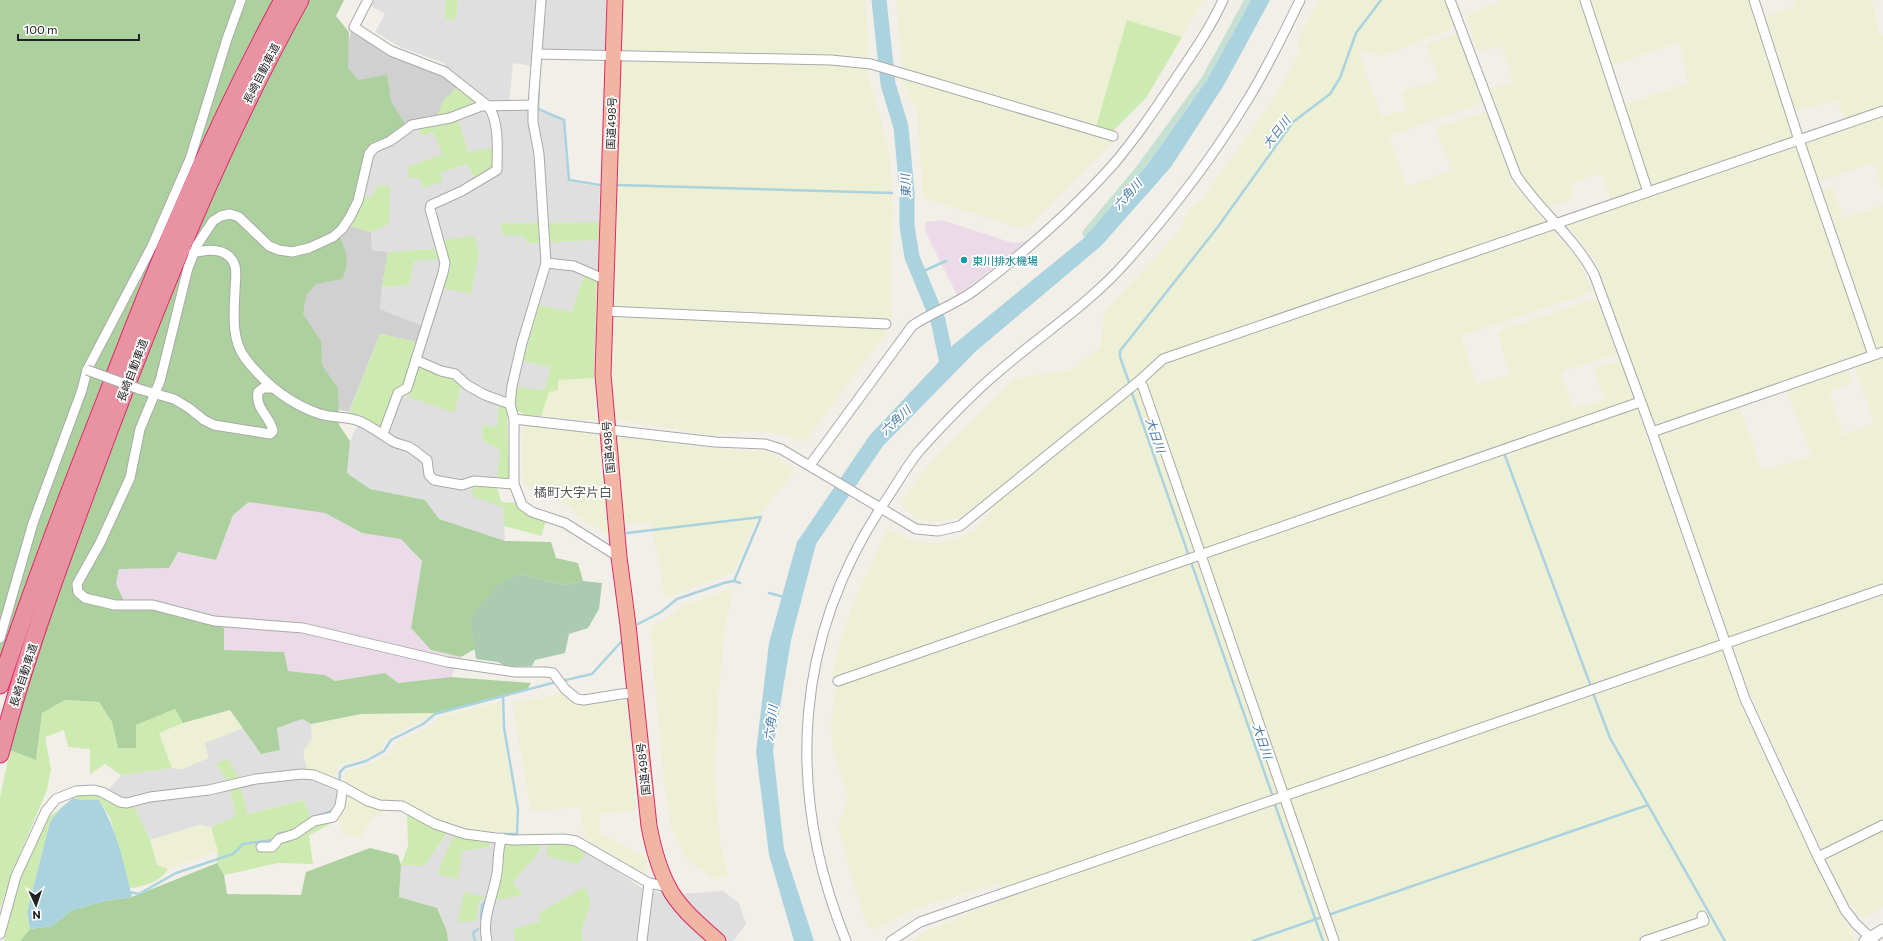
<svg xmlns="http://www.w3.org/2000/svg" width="1883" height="941" font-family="Commissioner,'Noto Sans JP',sans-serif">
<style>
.residential{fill:#e0dfdf;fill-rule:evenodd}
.industrial{fill:#ebdbe8}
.religious{fill:#d0d0d0}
.farmland{fill:#eef0d5}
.grass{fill:#cdebb0}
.forest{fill:#add19e}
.wetland{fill:#c6e0d4}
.cemetery{fill:#aacbaf}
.water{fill:#aad3df}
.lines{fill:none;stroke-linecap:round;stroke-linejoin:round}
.stream{stroke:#aad3df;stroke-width:2.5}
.river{stroke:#aad3df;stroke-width:15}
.minor-casing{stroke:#a9a9a9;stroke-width:11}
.tertiary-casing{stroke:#a9a9a9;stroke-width:13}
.trunk-casing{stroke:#dc2a67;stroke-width:17}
.motorway-casing{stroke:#dc2a67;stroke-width:19}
.minor{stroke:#fff;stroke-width:9}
.tertiary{stroke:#fff;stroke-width:11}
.trunk{stroke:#f2b4a3;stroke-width:15}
.motorway{stroke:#e892a2;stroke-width:17}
.minor-bridge-casing{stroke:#a9a9a9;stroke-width:11;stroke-linecap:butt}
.minor-bridge{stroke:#fff;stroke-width:9}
.culture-dot{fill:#0f9aa8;stroke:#fff;stroke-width:1.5}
.labels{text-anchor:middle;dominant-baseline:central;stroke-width:3.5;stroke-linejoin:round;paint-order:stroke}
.street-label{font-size:11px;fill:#222;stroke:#fff}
.culture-label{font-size:11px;fill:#0d838f;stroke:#fff;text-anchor:start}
.water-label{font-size:12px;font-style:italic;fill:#4a7aab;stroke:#fff}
.quarter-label{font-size:13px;fill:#555;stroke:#fff}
</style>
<rect width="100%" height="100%" fill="#f2efe9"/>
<!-- residential -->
<g class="residential">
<path d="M374,0H446L444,19L456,20L458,0H606L605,60L540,57L539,67L513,63L509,103L537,110L564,121L568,181L600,187L599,222L500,223L524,236L527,243L599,240L597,279L584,275L572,312L539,305L523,361L550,367L546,390L514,409L499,404L497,427L482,425L483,441L500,450L496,485L503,507L505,541L439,519L425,500L370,489L347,473L350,441L361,418L395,392L462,383L413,362L423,326L380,309L382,287L409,285L414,260L439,259L434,249L388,252L372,250L371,232L389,224L372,196L355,200L364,156L371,143L390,136L405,124L417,122L433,132L444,154L440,173L467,164L474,178L445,75L444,63L402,48L375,32L385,14L371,6ZM451,267L471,294L443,288Z"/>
<polygon points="302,719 311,724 312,739 307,771 344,784 342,808 313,824 304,800 246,814 239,779 228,783 236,816 211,827 200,825 150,840 135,808 121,808 103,796 121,775 172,768 182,769 208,758 205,743 243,728 261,754 280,750 277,728"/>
<polygon points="447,833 453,836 438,874 457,879 462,851 489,847 490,840 504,844 503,872 496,899 523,895 513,882 539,852 541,841 587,851 642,888 668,895 723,891 739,903 746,924 733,941 583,941 581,931 591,902 540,921 514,929 515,941 448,941 447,932 399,897 401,865 424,866"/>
</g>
<!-- industrial -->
<g class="industrial">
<polygon points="942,220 1013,243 1031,240 957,295 925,231 926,222"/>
<polygon points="249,502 325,513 362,533 401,538 422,561 411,628 431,650 461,657 451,677 398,683 385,673 335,681 325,675 287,671 284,652 224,650 124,601 116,584 119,569 169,568 178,552 216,560 233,515"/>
</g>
<!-- religious -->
<g class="religious">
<polygon points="351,30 445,75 458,86 437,118 405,124 381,95 357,90 343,70"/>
<polygon points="350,226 371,232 372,250 388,252 382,287 380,309 423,326 418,342 380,334 349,412 329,407 287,318 334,247"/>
</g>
<!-- farmland -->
<g class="farmland">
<polygon points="623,0 865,0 869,56 864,62 888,145 893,208 891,262 892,316 886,333 804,443 785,435 761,431 711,435 615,420 611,374"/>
<polygon points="896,0 1203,0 1182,37 1127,20 1112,132 1115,140 1030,225 1020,228 923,198 917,111 903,84"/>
<polygon points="1319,0 1445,0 1453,28 1384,56 1358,50 1381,116 1406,110 1401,92 1439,80 1426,45 1457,33 1482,103 1389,136 1407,187 1451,170 1436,128 1486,111 1512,183 1579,261 1593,292 1461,336 1477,384 1510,374 1497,332 1596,298 1617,354 1561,372 1573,408 1605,400 1593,368 1620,360 1740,703 1825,883 1855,940 1854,941 912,941 927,930 1006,899 998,884 912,910 876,930 868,927 853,883 838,826 848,798 833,751 831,723 837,678 832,675 838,649 852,606 887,528 914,541 936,543 960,538 974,530 995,507 985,500 957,519 936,522 917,520 901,504 924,470 1013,379 1073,369 1101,345 1104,312 1181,229 1187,211 1202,199 1275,96 1300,52 1297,39"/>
<polygon points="1499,0 1581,0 1643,190 1611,200 1601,173 1572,183 1573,199 1547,208 1522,177 1489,89 1513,82 1501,46 1477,51 1466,15 1499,3"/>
<polygon points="1590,0 1750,0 1795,138 1650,187 1623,105 1688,83 1679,42 1611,66"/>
<polygon points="1794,0 1872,0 1879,35 1883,34 1883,106 1845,120 1838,101 1794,111 1765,17 1795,6"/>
<polygon points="1883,115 1883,191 1873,163 1817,182 1805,143"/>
<polygon points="1798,144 1869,353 1655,426 1594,259 1567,225"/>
<polygon points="1833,187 1843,218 1883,205 1883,907 1862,919 1844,897 1749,692 1658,433 1739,405 1762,470 1812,456 1786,389 1846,368 1853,383 1829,391 1843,435 1874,423 1854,365 1877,356 1822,192"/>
<polygon points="594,378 596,421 541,416 549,392 558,380"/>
<polygon points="525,425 598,434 610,535 576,516 571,507 523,484 521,434"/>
<polygon points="619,436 700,447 763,452 778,457 795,470 757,519 733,573 665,598 651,522 623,525 616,440"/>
<polygon points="733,588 725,626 719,689 715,775 720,842 728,876 714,879 686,859 671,825 663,774 650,628 664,620 682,606"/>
<polygon points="561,694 577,706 617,701 627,702 636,811 600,814 600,833 647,858 645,875 584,838 580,807 531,811 512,702"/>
<polygon points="501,702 501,727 517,810 515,834 454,828 401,801 374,801 344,784 346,771 366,765 388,755 396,742 428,727 439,717"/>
<polygon points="230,710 243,728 205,743 208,758 182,769 172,768 159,733 183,723"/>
<polygon points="436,713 387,739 380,751 364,759 338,765 335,780 307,771 303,751 312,739 311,724 361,714"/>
<polygon points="346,793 370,807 391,808 372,819 360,838 344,834 336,816"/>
<polygon points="200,825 211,827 218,851 168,869 157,865 150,840"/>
</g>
<!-- grass -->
<g class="grass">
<polygon points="446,0 458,0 456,20 444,19"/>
<polygon points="1127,20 1182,37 1146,98 1112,132 1096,127"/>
<polygon points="458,86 479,104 456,114 468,152 491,148 493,168 474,178 467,164 440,173 443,181 423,188 419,178 409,178 407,167 443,154 433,132 422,136 417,122 437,118 442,102"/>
<polygon points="378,185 390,186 389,224 371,232 350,226 362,198 372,196"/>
<polygon points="599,222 599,240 527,243 524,236 503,236 500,223"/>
<polygon points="474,236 479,252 471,294 442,288 451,267 443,240"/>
<polygon points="434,249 439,259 414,261 409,285 382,287 388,252"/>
<polygon points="584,275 597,279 594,378 558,380 558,390 549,392 541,416 525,415 514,409 516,387 545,390 550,367 523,361 539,305 572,312"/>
<polygon points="380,334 418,342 413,362 462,383 454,413 396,392 383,430 349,413"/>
<polygon points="499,404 507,407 509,479 497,477 500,450 483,441 482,425 497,427"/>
<polygon points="473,484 496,485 501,502 518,503 530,516 546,521 541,536 504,526 503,507 472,496"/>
<polygon points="65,700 99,702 112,722 118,748 136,748 136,725 175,709 183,723 159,733 172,768 121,775 105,764 90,774 90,749 68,747 64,730 45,737 51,769 47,790 12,873 0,909 0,797 10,750 36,759 42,713"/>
<polygon points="228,759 239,779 247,814 304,800 313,824 329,821 329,825 309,835 313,864 278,863 224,875 217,863 218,851 211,827 236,816 228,783 216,763"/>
<path d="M80,793H95L121,808H135L150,840L157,865L168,869C162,881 143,887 130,888L110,818L99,800H81L73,798Z"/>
<polygon points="61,808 50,822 27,912 30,929 20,941 4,941 21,876 46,819"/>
<polygon points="407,812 447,833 424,866 401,865 408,846"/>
<polygon points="453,836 490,840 489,847 462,851 458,879 437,874"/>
<polygon points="541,841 539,852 513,882 523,895 496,900 503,872 504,844"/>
<polygon points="547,843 571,843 587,851 577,864 547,856"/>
<polygon points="584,887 591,902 581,931 583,941 515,941 514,929 540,921 539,913"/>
<polygon points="464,892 485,897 478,903 477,921 458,922"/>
</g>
<!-- forest -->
<g class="forest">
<path d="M0,0H344L336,16L349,32L348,68L358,80L387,75L391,101L405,124L390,136L371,143L364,156L355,200L349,213L336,229C344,245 352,262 342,279L316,284L306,295L303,314L321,341L322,365L338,388L339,425L350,441L347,473L370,489L425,500L439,519L505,541L551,542L556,558L578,563L583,581L566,585L519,574L470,619L475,649L461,657L431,650L411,628L422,561L401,539L362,533L325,513L249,502L233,515L216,560L178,552L169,568L119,569L116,584L124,601L224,628V650L284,652L288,671L325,675L335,681L385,673L398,683L451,677L531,683L527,690L436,713L361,714L311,724L302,719L277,728L280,750L261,754L230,710L183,723L175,709L136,725V748H118L112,722L99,702L65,700L42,713L36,760L10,750L33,662L0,656Z"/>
<polygon points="370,848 398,855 401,865 399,897 437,908 447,932 448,941 20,941 30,929 52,926 72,910 105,901 132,897 217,863 224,875 227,894 301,895 306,872"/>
</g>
<!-- wetland -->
<polygon class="wetland" points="1244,0 1251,0 1207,80 1148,164 1084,238 1082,232 1136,167 1202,77"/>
<!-- cemetery -->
<polygon class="cemetery" points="519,574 566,585 583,581 602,583 599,609 588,628 569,634 565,653 535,660 532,666 507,667 498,662 476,659 470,619 497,585"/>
<!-- water -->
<g class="water">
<polygon points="1251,0 1270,0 1224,85 1171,167 1101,246 975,352 883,446 816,544 791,640 773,750 784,849 814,941 794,941 769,855 756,752 769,643 797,542 870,435 936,365 953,345 1084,238 1148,164 1207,80"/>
<path d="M73,798L81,800H99C117,830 124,864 132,897L105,901L72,910L52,926L30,929L27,912L50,822L61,808Z"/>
</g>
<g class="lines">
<!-- stream -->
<g class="stream">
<polyline points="539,83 538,109 564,120 569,180 600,185"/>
<polyline points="617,185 892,193"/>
<polyline points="919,273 946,261"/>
<polyline points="1130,385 1120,357 1120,351 1217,228 1293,122 1330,94 1340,78 1356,33 1381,0"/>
<polyline points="1131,390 1273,797"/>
<polyline points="1504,453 1590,684"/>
<polyline points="627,533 761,517 734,581"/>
<polyline points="769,593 784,597"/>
<polyline points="638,624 661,612 677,599 724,583 734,581 740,583"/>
<polyline points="561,681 592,674 621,642"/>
<polyline points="1593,693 1610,738 1725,941"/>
<polyline points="503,696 504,728 518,809 517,834 503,834"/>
<polyline points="339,784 340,772 345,767 366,761 384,751 391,740 423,724 435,714 556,682"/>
<polyline points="1274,802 1323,941"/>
<polyline points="320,815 332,811"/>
<polyline points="276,836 278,834 286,832"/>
<polyline points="129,892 139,894 176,873 233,854 243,844 273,840"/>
<polyline points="1331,914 1648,805"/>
<polyline points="481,918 482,905 487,899"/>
<polyline points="475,941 473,933 478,929"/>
<polyline points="1253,941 1322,917"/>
</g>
<!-- river -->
<polyline class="river" points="879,0 888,84 901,127 907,192 907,226 912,257 938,320 948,368"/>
<defs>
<g id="minor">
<path d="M368,0L354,27L391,51L445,72L488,106C500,122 497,151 497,170L462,191L431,205L430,209L445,263L443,273L407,388L398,393L383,434"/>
<polyline points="541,0 533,105 533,122 539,154 546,263 522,343 512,386 510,404 514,419 514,484 522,505 532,512 565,523 619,557"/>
<path d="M1450,0L1516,175C1539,210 1574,237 1594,274L1652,432L1745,699L1818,857L1845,910L1856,924L1874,941"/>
<polyline points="1585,0 1648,192"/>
<polyline points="1754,0 1799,140 1873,355"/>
<polyline points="537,54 831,60 871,64 1113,136"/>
<polyline points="533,105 481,106 450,118 412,125 390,141 374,148 369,154 358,201 350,217 342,229 333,237 309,248 292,252 279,250 269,246 239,217 230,214 221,216 213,221 197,245 188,268 160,381 140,429 130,478 100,543 77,584 78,592 85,598 115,605 153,605 214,621 303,628 447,662 515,672 545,672 553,673 565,689 577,699 584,700 621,694 635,693"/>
<path d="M193,253C208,249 229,247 235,266C237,274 235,283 235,291C234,313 231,339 245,358C264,383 290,404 320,414C332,418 346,416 359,421C369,425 383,435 392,441C397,444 404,445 409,447C416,451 421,456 427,460L429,475L434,480L462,485L474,481L514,484"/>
<polyline points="546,263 574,266 599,277 606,278"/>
<polyline points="605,311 886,324"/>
<polyline points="416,360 441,371 455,374 467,385 485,395 510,404"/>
<path d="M1139,381L1143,387C1205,572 1272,756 1334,941"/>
<path d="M139,389L174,399L189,408L204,420L214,425L270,434L273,431C270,416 255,409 258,392L263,388H273"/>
<polyline points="514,419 715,442 765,444 781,449 916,529 938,531 960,526 1139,381 1163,359 1883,111"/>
<polyline points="1652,432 1883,352"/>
<path d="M810,465L912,326C932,312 955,305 975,290C1024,253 1071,212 1112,166C1136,138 1156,108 1176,78C1193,53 1211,27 1223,0"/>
<polyline points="0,638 33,523 82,390 87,370 152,246 190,159 227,39 241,0"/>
<polyline points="838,681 1640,402"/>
<polyline points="261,847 272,847 279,839 295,834 314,821 333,817 340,806 343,787"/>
<polyline points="1818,857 1883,825"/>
<polyline points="0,934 16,876 46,811 56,799 76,791 94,790 102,792 120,802 127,803 150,797 209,790 256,779 302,774 314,775 343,787 368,801 380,805 402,806 435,824 465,834 512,840 564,839 576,841 649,883 668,887"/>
<path d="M487,941C481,919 494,894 497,873C499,860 497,850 502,838"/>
<polyline points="642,941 649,883"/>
<path d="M846,941C784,788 794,634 888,497C898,482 908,464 920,450C938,430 958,409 978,390C1026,344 1083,311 1127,261C1169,214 1212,158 1245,104C1266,71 1283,35 1300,0"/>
<polyline points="891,941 920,922 1883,589"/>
<polyline points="1645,941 1704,921 1702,916"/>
</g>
<polyline id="tertiary" points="1865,941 1883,930"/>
<path id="trunk" d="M615,0L603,375L619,557L628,625L649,826C653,847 658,867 668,886C678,907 700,925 718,941"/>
<g id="motorway">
<path d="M0,685C31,592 66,500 102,409C155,269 212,131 283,0"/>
<path d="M0,754C27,648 66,547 104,444C161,293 221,142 300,0"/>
</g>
</defs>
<!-- minor casing -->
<use href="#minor" class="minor-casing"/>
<!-- tertiary casing -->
<use href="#tertiary" class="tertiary-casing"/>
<!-- trunk casing -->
<use href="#trunk" class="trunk-casing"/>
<!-- motorway casing -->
<use href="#motorway" class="motorway-casing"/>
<!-- minor -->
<use href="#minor" class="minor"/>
<!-- tertiary -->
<use href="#tertiary" class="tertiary"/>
<!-- trunk -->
<use href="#trunk" class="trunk"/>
<!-- motorway -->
<use href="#motorway" class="motorway"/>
<defs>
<polyline id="minor-bridge" points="87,370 139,389"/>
</defs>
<!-- minor-bridge casing -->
<use href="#minor-bridge" class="minor-bridge-casing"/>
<!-- minor-bridge -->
<use href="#minor-bridge" class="minor-bridge"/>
</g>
<!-- markers -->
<circle class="culture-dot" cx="964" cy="260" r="4"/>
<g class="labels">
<!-- street labels -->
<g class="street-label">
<text transform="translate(261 73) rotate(-63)">長崎自動車道</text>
<text transform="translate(611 123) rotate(-88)">国道498号</text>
<text transform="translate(132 370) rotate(-69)">長崎自動車道</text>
<text transform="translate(608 447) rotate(-95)">国道498号</text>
<text transform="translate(23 675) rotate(-72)">長崎自動車道</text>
<text transform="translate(643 769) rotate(-96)">国道498号</text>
</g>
<!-- culture labels -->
<g class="culture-label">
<text x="972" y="260">東川排水機場</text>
</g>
<!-- water labels -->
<g class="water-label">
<text transform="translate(1276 132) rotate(-52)">大日川</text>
<text transform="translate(905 186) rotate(-93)">東川</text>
<text transform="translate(1127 194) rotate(-48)">六角川</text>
<text transform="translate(895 420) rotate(-43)">六角川</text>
<text transform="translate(1156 435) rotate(71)">大日川</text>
<text transform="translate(770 723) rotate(-82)">六角川</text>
<text transform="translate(1263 741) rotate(71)">大日川</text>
</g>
<!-- quarter labels -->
<g class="quarter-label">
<text x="573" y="492">橘町大字片白</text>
</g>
</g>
<!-- north arrow -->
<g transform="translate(36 905) rotate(177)" stroke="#ffffff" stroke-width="3" paint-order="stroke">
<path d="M0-3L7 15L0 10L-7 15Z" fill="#222222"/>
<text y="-6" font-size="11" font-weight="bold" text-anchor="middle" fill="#222222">N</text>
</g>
<!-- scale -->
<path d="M18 34v6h121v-6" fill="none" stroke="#222222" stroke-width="2"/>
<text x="24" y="34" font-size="12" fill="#222222" stroke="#ffffff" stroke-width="3" paint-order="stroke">100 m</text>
</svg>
